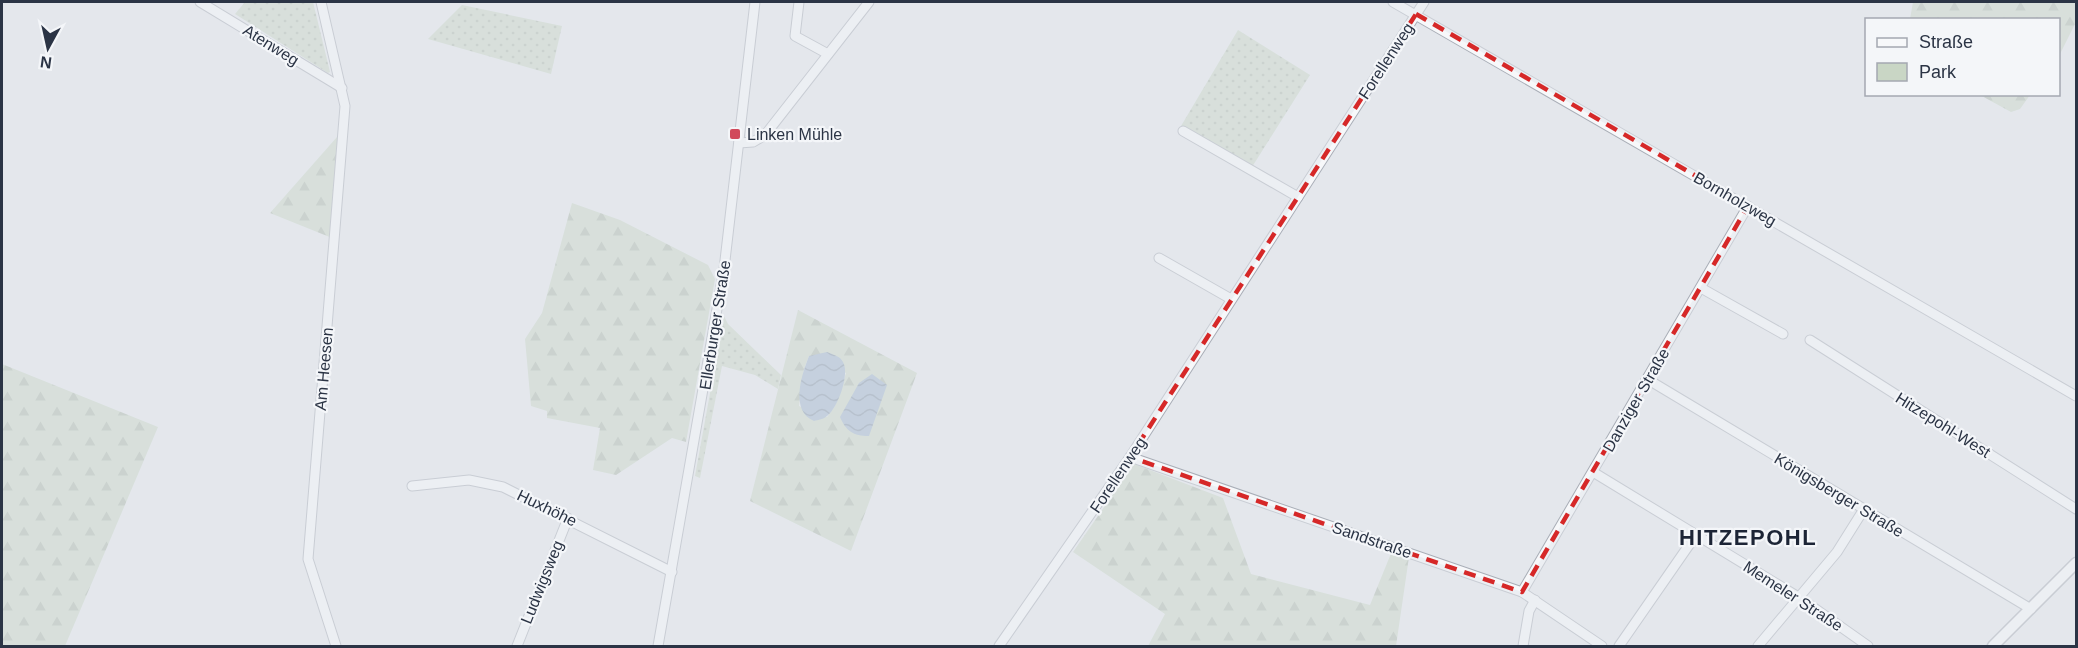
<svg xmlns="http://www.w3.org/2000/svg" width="2078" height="648" font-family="Arial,sans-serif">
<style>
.green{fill:url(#green-dots)}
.forest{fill:url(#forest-firs);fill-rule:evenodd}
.water{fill:url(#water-waves)}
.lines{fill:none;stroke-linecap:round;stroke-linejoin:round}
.minor-casing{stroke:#a9aeb7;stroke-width:11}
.tertiary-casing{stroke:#a9aeb7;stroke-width:13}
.minor{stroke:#f7f8fa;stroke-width:9}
.tertiary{stroke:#f7f8fa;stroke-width:10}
.marked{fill:none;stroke:#d62828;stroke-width:4.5;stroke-dasharray:12 8;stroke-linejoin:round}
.poi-dot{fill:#d1495b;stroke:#f4f6f9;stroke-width:2}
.labels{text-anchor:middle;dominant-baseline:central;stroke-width:4.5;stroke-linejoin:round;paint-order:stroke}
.street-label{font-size:16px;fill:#2b3445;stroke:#f4f6f9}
.poi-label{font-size:16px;fill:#2b3445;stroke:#f4f6f9;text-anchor:start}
.district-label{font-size:22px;font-weight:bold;letter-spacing:1.5px;fill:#1d2536;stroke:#f4f6f9}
</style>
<defs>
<pattern id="green-dots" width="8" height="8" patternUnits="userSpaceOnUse" patternTransform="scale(1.5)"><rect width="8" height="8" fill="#c9d6c5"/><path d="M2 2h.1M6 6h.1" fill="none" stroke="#adb8ab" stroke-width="1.8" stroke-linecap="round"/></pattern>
<pattern id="forest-firs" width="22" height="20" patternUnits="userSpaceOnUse" patternTransform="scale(1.5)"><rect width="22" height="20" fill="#c9d6c5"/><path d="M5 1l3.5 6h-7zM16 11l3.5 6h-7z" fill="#adb8ab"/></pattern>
<pattern id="water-waves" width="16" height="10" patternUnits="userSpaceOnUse" patternTransform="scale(1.5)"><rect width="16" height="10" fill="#9fb4cc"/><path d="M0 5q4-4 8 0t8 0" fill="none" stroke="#8293a7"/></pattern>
</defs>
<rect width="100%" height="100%" fill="#e4e7ec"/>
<!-- green -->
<g class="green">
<polygon points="245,2 313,2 330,72 328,73 235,14"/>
<polygon points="462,5 562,26 551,74 428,39"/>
<polygon points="1238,30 1310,75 1252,167 1181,126"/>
<polygon points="724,316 728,324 781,375 778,389 755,375 722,366 700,478 695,476"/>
</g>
<!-- forest -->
<g class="forest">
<polygon points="1913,2 2076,2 2076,22 2059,56 2058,20 1910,19"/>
<polygon points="1980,95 2030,95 2020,109 2011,112"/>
<polygon points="337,137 340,139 332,238 270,213"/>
<polygon points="572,203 620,220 708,265 715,279 686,442 672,438 616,475 593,470 600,428 547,418 547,411 531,406 525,339 542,313"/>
<path d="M798,310L917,373L851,551L750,501ZM809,356L846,373L835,406L827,417L799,406L804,369Z"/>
<polygon points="2,364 158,427 65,646 2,646"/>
<polygon points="1134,464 1223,498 1251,574 1370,605 1392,551 1409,557 1396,646 1148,646 1165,614 1073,552"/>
</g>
<!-- water -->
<g class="water">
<path d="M827,352C834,355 840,356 843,362C850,374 838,408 827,416C824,419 818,420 814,421C790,411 801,376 809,356Z"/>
<path d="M872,374L887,385L869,436C853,436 846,431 840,417L859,383Z"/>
</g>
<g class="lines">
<defs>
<g id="minor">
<polyline points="200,2 342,88"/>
<polyline points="321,2 345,106 308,559 336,646"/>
<polyline points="799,2 795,36 828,54"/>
<polyline points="1393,2 2076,396"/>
<polyline points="1183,131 1298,197"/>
<polyline points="739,143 753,142 765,135 869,2"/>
<polyline points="1159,258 1231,299"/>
<polyline points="1701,288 1783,334"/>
<polyline points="1810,340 2076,509"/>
<polyline points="1647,379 2031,609"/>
<polyline points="1130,457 1522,592 1602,646"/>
<polyline points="1593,472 1800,598 1868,646"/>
<polyline points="412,486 469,480 503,487 672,572"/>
<polyline points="1522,592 1748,206"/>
<polyline points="517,646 568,518"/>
<polyline points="658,646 724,269 755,2"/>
<polyline points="999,646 1130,457 1424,2"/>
<polyline points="1523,646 1529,611 1535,600"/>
<polyline points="1619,646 1696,535"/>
<polyline points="1758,646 1837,552 1864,509"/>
</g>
<polyline id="tertiary" points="1993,646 2076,563"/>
</defs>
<!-- minor casing -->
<use href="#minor" class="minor-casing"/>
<!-- tertiary casing -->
<use href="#tertiary" class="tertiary-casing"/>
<!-- minor -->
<use href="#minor" class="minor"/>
<!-- tertiary -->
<use href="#tertiary" class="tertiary"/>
</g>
<!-- marked area -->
<path d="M0 0H2078V648H0ZM1416,14L1748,206L1522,592L1130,457Z" fill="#e4e7ec" fill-opacity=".55" fill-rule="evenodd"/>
<path class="marked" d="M1416,14L1748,206L1522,592L1130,457Z"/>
<!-- markers -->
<rect class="poi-dot" x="729" y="128" width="12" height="12" rx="3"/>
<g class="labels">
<!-- street labels -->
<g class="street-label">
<text transform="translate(271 45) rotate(32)">Atenweg</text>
<text transform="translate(1386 61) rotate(-57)">Forellenweg</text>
<text transform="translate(1735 199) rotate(30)">Bornholzweg</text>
<text transform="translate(715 325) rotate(-81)">Ellerburger Straße</text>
<text transform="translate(324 369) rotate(-85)">Am Heesen</text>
<text transform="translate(1636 400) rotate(-60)">Danziger Straße</text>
<text transform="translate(1943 425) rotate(32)">Hitzepohl-West</text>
<text transform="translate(1118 475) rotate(-56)">Forellenweg</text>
<text transform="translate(1839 495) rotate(31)">Königsberger Straße</text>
<text transform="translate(547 508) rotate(26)">Huxhöhe</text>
<text transform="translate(1372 540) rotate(19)">Sandstraße</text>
<text transform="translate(542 582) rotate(-68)">Ludwigsweg</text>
<text transform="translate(1793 596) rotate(33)">Memeler Straße</text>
</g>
<!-- poi labels -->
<g class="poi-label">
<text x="747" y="134">Linken Mühle</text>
</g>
<!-- district labels -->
<g class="district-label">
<text x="1748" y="537">HITZEPOHL</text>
</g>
</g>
<!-- border -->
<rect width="2078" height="648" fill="none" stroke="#2b3445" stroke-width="6"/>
<!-- legend -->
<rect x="1865" y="18" width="195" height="78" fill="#f4f6f9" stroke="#a4a8b1" stroke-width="1.5"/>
<rect x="1877" y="38" width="30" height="9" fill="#f7f8fa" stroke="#a4a8b1" stroke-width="1.5"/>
<text x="1919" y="48" font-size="18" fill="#2b3445">Straße</text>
<rect x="1877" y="63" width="30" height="18" fill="#c9d6c5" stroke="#a4a8b1" stroke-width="1.5"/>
<text x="1919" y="78" font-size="18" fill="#2b3445">Park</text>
<!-- north arrow -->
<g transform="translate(48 48) rotate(188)" stroke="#f4f6f9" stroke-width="4.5" paint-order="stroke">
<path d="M0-4.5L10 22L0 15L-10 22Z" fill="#2b3445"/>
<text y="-9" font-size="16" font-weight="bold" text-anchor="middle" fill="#2b3445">N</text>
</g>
</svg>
